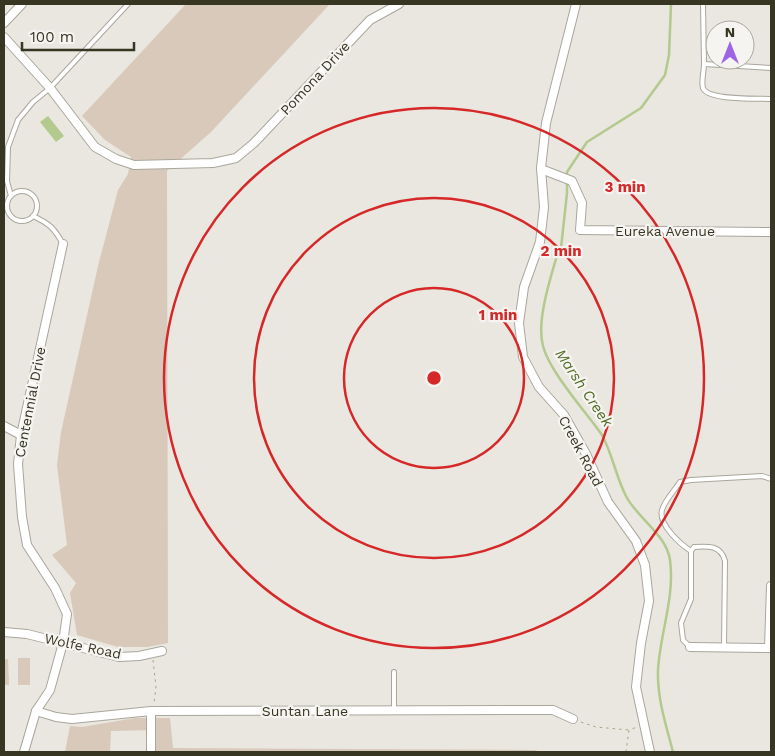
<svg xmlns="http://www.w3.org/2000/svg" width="775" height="756" font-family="'Work Sans',sans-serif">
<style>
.green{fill:#d8c9bb}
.water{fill:#b3c98d}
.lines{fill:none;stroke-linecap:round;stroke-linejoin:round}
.stream{stroke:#b3c98d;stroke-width:2.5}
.service-casing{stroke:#a9a79c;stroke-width:6}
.minor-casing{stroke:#a9a79c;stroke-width:10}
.path{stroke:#a9a584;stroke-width:1;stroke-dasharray:2.5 4;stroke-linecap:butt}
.service{stroke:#fff;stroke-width:4}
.minor{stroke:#fff;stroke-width:8}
.ring{fill:none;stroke:#d62828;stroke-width:2.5}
.labels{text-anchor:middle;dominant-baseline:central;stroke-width:4.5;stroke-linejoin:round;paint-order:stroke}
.street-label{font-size:14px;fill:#373623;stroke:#f6f4f0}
.water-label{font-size:15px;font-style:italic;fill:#516c23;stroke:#f6f4f0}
.centre{fill:#d62828;stroke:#f6f4f0;stroke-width:2.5}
.ring-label{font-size:15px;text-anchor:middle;font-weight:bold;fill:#d62828;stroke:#f6f4f0;stroke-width:4.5;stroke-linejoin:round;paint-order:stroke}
</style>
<rect width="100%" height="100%" fill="#e9e7e0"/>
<!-- green -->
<g class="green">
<polygon points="186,4 330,4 211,132 167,171 168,643 147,647 118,647 77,635 70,593 76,583 52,555 67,545 57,465 61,432 98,266 118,190 128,174 131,157 105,140 82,116"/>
<rect x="18" y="658" width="12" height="27"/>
<polygon points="4,659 8,659 9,685 4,685"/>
<polygon points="135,718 170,718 173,748 536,750 538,752 156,752 155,730 111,731 110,752 65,752 70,726 82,727"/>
</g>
<!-- water -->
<polygon class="water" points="48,116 64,136 56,142 40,122"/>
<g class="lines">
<!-- stream -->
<path class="stream" d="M671,4L669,55L665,75L641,108L587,142L567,172V193L561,248L558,252C551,277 536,320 543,346C549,371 586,412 602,435C613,455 616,478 627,498C639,519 667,536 670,560C675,598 660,633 658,670C657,698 666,725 673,752"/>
<defs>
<g id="service">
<polyline points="703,4 704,64"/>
<path d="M771,68L704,64C704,71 701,82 703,88C708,101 759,98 771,99"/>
<circle cx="22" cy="206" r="15"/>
<polyline points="11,196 7,181 8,147 18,120 33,102 50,88 128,4"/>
<path d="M33,216C50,224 54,228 63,244"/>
<path d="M691,551C680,544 658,524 662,510C665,500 675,490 680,482L691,480L762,476L771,479"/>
<path d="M690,647L683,640L681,623L691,599V551L694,547C708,546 721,545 725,561L724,647"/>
<polyline points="394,672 394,710"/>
</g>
<g id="minor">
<polyline points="576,4 546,123 541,168 544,207 540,242 524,287 519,323 523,357 539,387 564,415 586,454 608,502 636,541 645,565 649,601 641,643 636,687 650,752"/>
<polyline points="4,23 22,4"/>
<polyline points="4,37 50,88 95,147 116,159 134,165 213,163 236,158 254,143 370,20 399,4"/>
<polyline points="541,169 572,181 582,203 580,230 771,232"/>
<polyline points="4,426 21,435"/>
<polyline points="4,632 27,634 119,657 139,656 162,651"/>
<polyline points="690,647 771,648"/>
<polyline points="769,648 771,586"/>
<polyline points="36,711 56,717 72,719 151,711 553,710 573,719"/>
<polyline points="24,752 36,711 50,690 63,643 67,614 55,588 27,545 22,517 18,464 21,435 63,244"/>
<polyline points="151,752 151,711"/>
</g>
</defs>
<!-- service casing -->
<use href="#service" class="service-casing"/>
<!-- minor casing -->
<use href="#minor" class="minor-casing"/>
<!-- path -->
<g class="path">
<polyline points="153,660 156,687 154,703"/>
<polyline points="581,722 596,727 629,730"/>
<polyline points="626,752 629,730 637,727"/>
</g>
<!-- service -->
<use href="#service" class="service"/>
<!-- minor -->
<use href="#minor" class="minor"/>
</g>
<!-- distance rings -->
<g class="ring">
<circle cx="434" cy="378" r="90"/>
<circle cx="434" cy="378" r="180"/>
<circle cx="434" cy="378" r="270"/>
</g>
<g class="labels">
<!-- street labels -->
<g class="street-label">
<text transform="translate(315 78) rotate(-47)">Pomona Drive</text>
<text x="665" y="231">Eureka Avenue</text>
<text transform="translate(30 402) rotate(-79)">Centennial Drive</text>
<text transform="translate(581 451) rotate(62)">Creek Road</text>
<text transform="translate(83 646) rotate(12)">Wolfe Road</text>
<text x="305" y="711">Suntan Lane</text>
</g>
<!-- water labels -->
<g class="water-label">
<text transform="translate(584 388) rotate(56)">Marsh Creek</text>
</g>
</g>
<circle cx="434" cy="378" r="8" class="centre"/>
<g class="ring-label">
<text x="625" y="192">3 min</text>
<text x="561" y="256">2 min</text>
<text x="498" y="320">1 min</text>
</g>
<!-- border -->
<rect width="775" height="756" fill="none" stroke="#373623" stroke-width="10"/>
<!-- north arrow -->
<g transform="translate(730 45)"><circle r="24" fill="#f6f4f0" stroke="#aaa89e"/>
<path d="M0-4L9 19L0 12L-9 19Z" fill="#9e64e3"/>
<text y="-8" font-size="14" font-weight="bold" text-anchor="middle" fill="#373623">N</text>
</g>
<!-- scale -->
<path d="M22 42v8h112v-8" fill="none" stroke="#373623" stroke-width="2.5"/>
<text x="30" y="42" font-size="15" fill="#373623" stroke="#f6f4f0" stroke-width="4" paint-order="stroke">100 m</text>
</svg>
